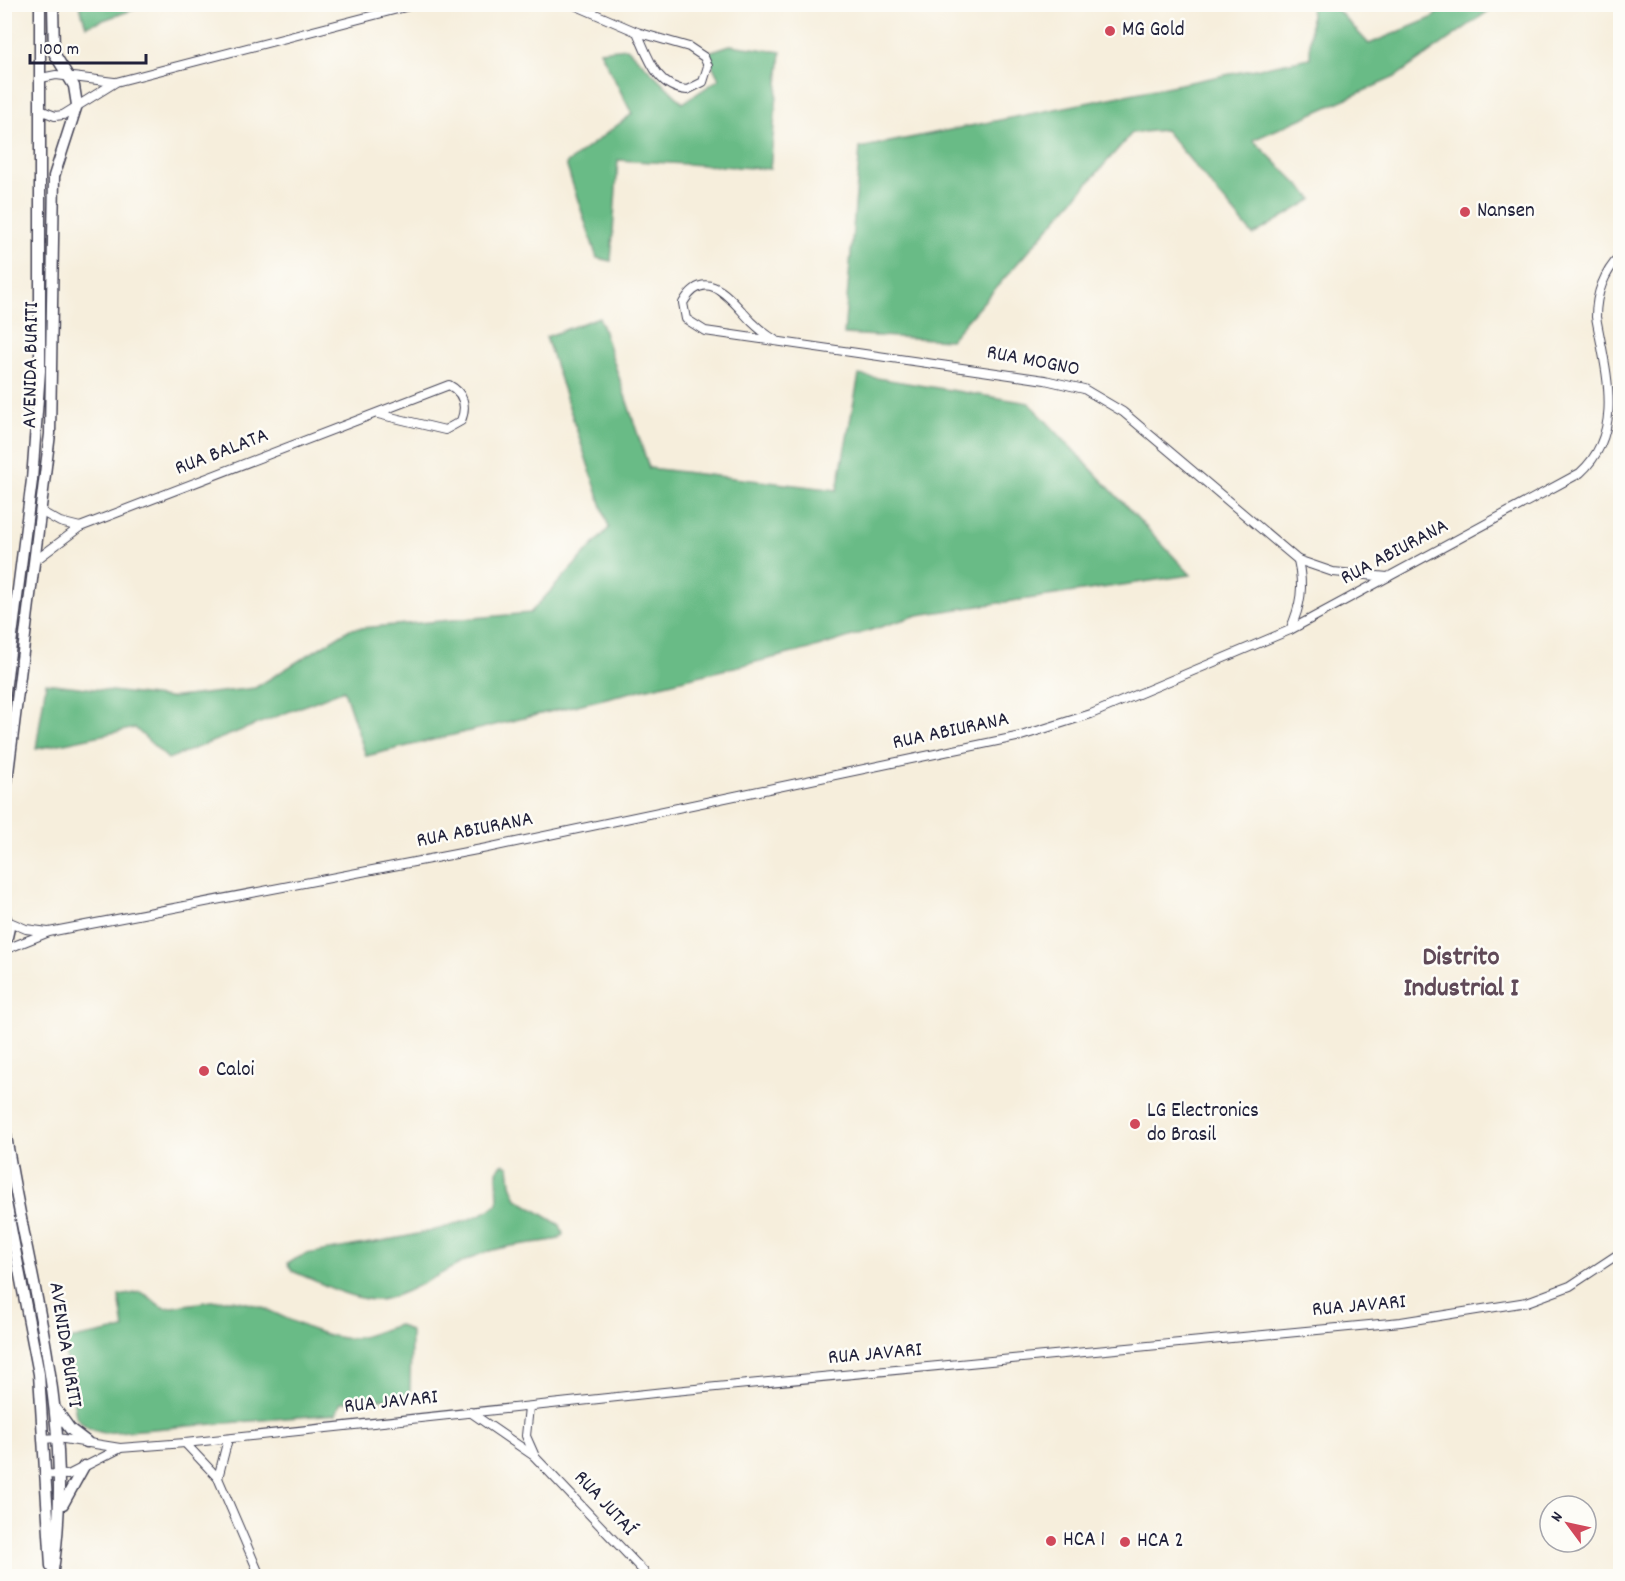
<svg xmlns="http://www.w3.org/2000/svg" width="1625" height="1581" font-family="Dekko,sans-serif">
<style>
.forest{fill:#69bb86;stroke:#466e60;stroke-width:1.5}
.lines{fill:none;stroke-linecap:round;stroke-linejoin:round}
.minor-casing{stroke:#424153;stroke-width:10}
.secondary-casing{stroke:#424153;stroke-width:13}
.minor{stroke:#fff;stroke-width:8}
.secondary{stroke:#fff;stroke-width:10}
.poi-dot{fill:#d1495b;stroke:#fdfcf7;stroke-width:2}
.labels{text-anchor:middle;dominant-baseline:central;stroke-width:5;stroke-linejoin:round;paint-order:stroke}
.poi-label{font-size:21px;fill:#22223b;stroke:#fdfcf7;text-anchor:start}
.street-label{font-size:21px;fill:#22223b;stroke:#fdfcf7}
.district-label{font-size:27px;font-weight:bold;fill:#604a58;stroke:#fdfcf7}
</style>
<rect width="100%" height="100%" fill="#fdfcf7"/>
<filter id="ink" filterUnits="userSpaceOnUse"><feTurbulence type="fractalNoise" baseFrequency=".0167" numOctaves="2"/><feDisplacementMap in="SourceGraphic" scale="12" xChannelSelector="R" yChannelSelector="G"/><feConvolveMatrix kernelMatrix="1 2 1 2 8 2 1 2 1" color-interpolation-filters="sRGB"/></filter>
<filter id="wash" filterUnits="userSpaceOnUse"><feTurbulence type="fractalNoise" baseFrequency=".008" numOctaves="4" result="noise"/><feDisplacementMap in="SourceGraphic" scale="24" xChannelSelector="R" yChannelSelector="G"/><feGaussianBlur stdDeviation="1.35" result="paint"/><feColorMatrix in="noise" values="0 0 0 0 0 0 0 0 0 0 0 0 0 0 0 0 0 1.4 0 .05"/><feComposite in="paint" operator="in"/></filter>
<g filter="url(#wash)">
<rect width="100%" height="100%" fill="#f6eedc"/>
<!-- forest -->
<g class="forest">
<polygon points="79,4 147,4 147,5 86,26"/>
<polygon points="1311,5 1333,5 1369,44 1434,17 1441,5 1497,5 1395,77 1253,140 1313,199 1253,235 1165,130 1132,133 950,340 844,334 860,148 1310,58"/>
<polygon points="730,45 781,52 770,169 618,160 611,261 597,258 566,164 632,114 600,51 627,48 683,103 719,79 706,53"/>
<polygon points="599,317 649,468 837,490 859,375 1029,403 1191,575 918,615 818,647 366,756 344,690 168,759 135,728 36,749 46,683 169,698 255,688 350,629 530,613 609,528 546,337"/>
<path d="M502,1164L509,1166L511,1184L517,1199L560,1225L563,1234L559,1239C533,1244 508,1244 483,1253C455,1263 399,1302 374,1300C346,1298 317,1281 292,1271L287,1263L306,1254C357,1244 459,1234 498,1204L497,1171Z"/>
<path d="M140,1292C151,1295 155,1305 165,1308C185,1306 220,1297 239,1301C273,1307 305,1333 343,1338C363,1341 381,1328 400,1325L411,1332L410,1391L405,1397L341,1402L336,1414L104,1433C91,1430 84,1427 76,1416L63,1341L124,1329L119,1296Z"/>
</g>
</g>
<g filter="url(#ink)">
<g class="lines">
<defs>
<g id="minor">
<path d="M572,4L637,32L689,47L704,57L708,66L703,82L687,90C656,88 648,56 637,32"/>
<polyline points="41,78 56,75 114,82"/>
<polyline points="40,110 55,116 63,115 116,82 417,4"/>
<path d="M775,340C767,335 759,329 752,322C733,303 707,262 683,303L686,319L705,331L1045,380L1084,389L1123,412L1298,560L1333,572L1388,577"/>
<polyline points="42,512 60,522 80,527"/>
<path d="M36,560L80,527L449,385C464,393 467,406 461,421L445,430L378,414"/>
<path d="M1290,630C1301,605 1304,587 1298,560"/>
<polyline points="5,920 26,929 48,932"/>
<path d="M4,950L49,932L487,848L1021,736L1091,714L1290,630L1580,473C1625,432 1606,372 1596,317C1596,293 1604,273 1620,256"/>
<polyline points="529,1407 526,1436 534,1454"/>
<polyline points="470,1412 534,1456 648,1576"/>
<polyline points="42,1439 58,1438 120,1448 185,1443 664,1392 1401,1322 1527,1302 1570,1286 1620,1253"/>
<polyline points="185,1443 218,1478 260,1576"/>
<polyline points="44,1474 68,1475 119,1449"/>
<polyline points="218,1478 228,1439"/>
</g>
<g id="secondary">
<polyline points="4,699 32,480 40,371 40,4"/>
<polyline points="4,805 50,434 54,176 77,105 74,86 54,53 53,4"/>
<polyline points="4,914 9,928 4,950"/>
<path d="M4,1123C26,1274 78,1422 52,1576"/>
<polyline points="4,1192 39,1374 51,1566"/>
<polyline points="57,1411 70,1429 87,1442"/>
<polyline points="63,1504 84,1466"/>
</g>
</defs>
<!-- minor casing -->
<use href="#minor" class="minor-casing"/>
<!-- secondary casing -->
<use href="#secondary" class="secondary-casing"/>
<!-- minor -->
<use href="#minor" class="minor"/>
<!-- secondary -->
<use href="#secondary" class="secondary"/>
</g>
</g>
<!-- markers -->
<g class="poi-dot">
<circle cx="1110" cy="31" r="6"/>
<circle cx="1465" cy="212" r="6"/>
<circle cx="204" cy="1071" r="6"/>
<circle cx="1135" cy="1124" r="6"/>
<circle cx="1051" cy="1541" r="6"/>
<circle cx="1125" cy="1542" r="6"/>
</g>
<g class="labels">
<!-- poi labels -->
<g class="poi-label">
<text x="1122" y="31">MG Gold</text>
<text x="1477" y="212">Nansen</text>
<text x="216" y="1071">Caloi</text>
<text x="1147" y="1112">LG Electronics<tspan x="1147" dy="24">do Brasil</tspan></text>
<text x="1063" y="1541">HCA 1</text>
<text x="1137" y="1542">HCA 2</text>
</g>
<!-- street labels -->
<g class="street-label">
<text transform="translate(1033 362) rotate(11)">RUA MOGNO</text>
<text transform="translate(32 365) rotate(-89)">AVENIDA BURITI</text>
<text transform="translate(222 453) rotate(-21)">RUA BALATA</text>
<text transform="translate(1395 553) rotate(-28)">RUA ABIURANA</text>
<text transform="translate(951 732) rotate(-12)">RUA ABIURANA</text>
<text transform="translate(475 831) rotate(-11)">RUA ABIURANA</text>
<text transform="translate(1359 1307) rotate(-5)">RUA JAVARI</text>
<text transform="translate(64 1345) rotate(81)">AVENIDA BURITI</text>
<text transform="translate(875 1355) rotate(-5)">RUA JAVARI</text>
<text transform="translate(391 1403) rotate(-6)">RUA JAVARI</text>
<text transform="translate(604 1504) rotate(47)">RUA JUTAÍ</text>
</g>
<!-- district labels -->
<g class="district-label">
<text x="1461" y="958">Distrito<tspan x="1461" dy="31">Industrial I</tspan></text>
</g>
</g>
<!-- margin -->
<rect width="1625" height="1581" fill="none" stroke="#fdfcf7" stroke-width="24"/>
<!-- north arrow -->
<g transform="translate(1568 1524) rotate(303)"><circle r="28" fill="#fdfcf7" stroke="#a5a5ac" stroke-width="1.5"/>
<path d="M0-4.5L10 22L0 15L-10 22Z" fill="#d1495b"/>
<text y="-9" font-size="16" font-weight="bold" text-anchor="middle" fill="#22223b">N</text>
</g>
<!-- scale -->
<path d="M30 54v9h116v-9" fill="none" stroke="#22223b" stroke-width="3"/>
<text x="39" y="54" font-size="18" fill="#22223b" stroke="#fdfcf7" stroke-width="4.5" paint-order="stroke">100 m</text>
</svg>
